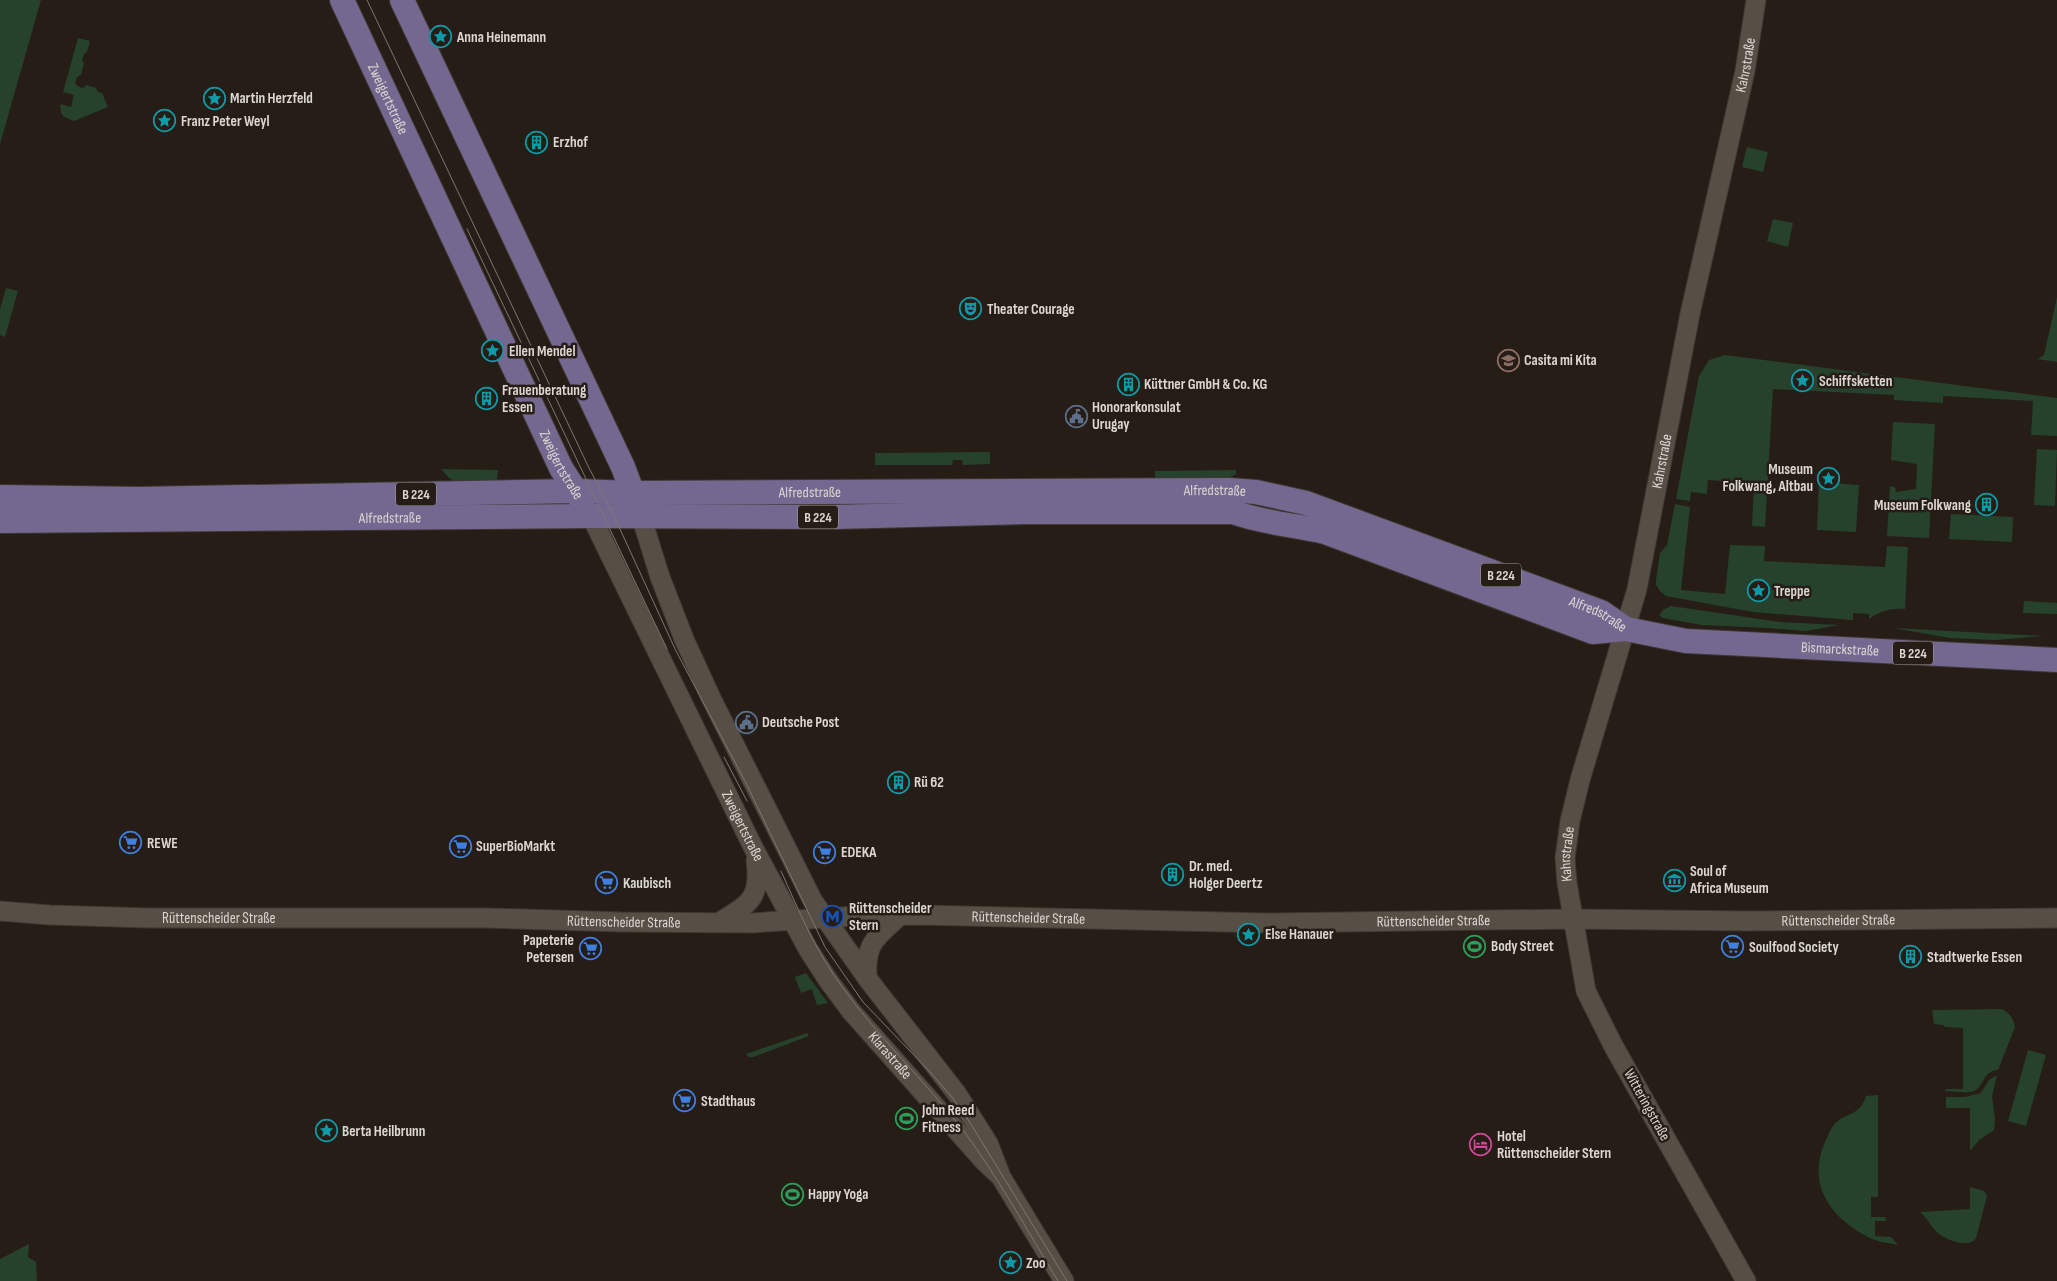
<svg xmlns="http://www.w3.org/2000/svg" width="2057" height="1281" font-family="'Sofia Sans Condensed',sans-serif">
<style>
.green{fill:#26422d}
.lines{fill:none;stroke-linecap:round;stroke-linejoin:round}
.minor-casing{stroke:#3f3934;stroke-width:21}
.major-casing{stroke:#3f3934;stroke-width:26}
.minor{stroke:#574e46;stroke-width:19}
.major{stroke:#746890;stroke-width:24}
.tram{stroke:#7e7771;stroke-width:1}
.labels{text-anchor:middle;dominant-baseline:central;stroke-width:5;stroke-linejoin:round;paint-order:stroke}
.shield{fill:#251d16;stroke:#a49e99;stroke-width:1}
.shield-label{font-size:14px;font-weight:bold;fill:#dbd6d1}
.poi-label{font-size:15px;font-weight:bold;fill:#dbd6d1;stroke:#251d16;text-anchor:start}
.street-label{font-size:15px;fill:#dbd6d1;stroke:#251d16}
</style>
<rect width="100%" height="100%" fill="#251d16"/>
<!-- green -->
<g class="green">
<polygon points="0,0 41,0 0,144"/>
<polygon points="78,38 90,41 87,52 84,54 82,60 84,63 81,75 77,77 75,83 77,86 83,88 87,85 96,88 98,92 102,93 108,107 74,121 64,117 61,113 60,104 71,107 74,95 63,92"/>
<polygon points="1747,147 1768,152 1763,172 1742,167"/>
<polygon points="1773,219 1793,223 1788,247 1767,241"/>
<polygon points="6,288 18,291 5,337 0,335 0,309"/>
<polygon points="2057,297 2057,362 2037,359 2044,355"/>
<polygon points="1725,355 2057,398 2057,436 2031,435 2033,401 1943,396 1943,403 1894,400 1894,395 1773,389 1765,527 1752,526 1754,483 1708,480 1707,494 1691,492 1690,501 1676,499 1699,376 1709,360"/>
<polygon points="1893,422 1935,424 1929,538 1887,536 1890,486 1895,487 1896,492 1916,489 1917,464 1891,460"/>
<polygon points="2037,449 2057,450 2055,506 2034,505"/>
<polygon points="990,452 990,464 963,465 962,460 953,460 952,465 875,465 875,453"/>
<polygon points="441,469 498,470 497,481 460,482 450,479"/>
<polygon points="1236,470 1236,474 1227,479 1155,478 1155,471"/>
<polygon points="1819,482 1859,485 1856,532 1817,530"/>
<path d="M1675,504L1690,507L1681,590L1725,594L1730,545L1765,546L1764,561L1885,567L1887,546L1908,547L1905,609C1891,608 1880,611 1869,619V614L1853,613V620L1753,612L1666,596L1660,591L1656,585V580L1660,553L1667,545Z"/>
<polygon points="1951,514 2013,517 2012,542 1949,539"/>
<polygon points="2024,601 2057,603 2057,614 2023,613"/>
<polygon points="1671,606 1780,622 1839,625 1806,631 1768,628 1701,625 1663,618 1659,615 1663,610"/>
<polygon points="1893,628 2044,636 1996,640 1950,638"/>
<polygon points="806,973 828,1003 817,1005 812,989 801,993 795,977"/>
<path d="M2002,1009C2010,1013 2013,1018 2015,1027L1998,1070C1982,1071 1985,1086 1974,1091C1967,1094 1954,1091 1945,1091L1946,1089H1963V1028L1945,1027L1943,1025L1934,1024L1932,1010Z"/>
<polygon points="807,1033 809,1036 753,1057 749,1057 746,1054"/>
<polygon points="2028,1050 2046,1055 2026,1126 2008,1121"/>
<polygon points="1997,1075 1992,1096 1995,1119 1994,1130 1979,1140 1970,1151 1970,1108 1946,1108 1946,1097 1965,1097 1981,1093 1989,1080"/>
<path d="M1878,1095V1197H1871V1217H1885L1886,1221H1875V1236L1891,1237L1898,1245C1889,1243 1877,1242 1868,1237C1833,1219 1808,1188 1823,1147C1826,1140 1829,1132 1833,1126C1844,1112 1860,1117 1866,1096Z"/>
<path d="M1970,1187L1984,1191L1987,1196L1976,1238C1969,1249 1947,1240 1939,1234C1931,1228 1928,1218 1920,1212L1970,1209Z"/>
<polygon points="29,1244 28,1257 36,1262 37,1281 0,1281 0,1259"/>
</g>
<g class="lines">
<defs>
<g id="minor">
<path id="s1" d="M591,516L753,847L808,949L828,980L851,1011L983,1160L1001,1177L1064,1281"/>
<polyline points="641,516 660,577 684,639 711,698 813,901 867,978 957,1094 988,1143 1000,1174"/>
<path id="s2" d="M0,911L50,915L149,918H487L621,922L752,923L856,916L921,915L1267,923L1573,919L1749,921L2057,918"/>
<path d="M720,922C750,903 761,899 756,860"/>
<path d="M867,978C865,941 876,939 900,915"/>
<path id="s3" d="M1746,1281L1614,1047L1586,991L1567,883L1565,858L1570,821L1580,780L1637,589L1690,314L1745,71L1756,0"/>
</g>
<g id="major">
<path id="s4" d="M342,0L561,468L582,501"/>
<polyline points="402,0 623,467 638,507"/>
<path id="s5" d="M0,497L139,499L576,491L633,493L1229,490L1256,492L1306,503L1601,612L1626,629"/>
<path id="s6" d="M0,521L591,516L835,517L1026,512H1233C1263,523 1295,525 1325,532L1593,632L1626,629L1686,641L2057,660"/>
</g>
</defs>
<!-- minor casing -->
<use href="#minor" class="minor-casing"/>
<!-- major casing -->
<use href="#major" class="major-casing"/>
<!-- minor -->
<use href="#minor" class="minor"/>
<!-- major -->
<use href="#major" class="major"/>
<!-- tram -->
<g class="tram">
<polyline points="367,0 589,468 614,516 676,651 746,783 825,947 863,1002 929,1071 952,1097 969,1121 1067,1281"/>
<polyline points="467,229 667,649"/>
<polyline points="724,757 747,801"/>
<path d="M781,871C799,911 816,952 843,988C879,1038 925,1081 963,1130C998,1177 1027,1230 1058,1281"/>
</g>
</g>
<!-- icons -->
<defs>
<symbol id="sight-ring" viewBox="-11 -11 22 22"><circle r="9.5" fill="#251d16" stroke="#0f9aa8" stroke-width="1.5"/><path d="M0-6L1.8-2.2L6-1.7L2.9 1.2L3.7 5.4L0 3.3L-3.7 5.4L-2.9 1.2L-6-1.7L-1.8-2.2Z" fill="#0f9aa8"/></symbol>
<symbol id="building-ring" viewBox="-11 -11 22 22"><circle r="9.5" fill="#251d16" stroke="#0f9aa8" stroke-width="1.5"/><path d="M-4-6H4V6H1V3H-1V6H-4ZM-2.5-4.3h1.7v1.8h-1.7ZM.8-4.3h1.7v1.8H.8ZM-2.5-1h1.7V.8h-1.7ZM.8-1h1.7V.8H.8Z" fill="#0f9aa8"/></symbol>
<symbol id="theatre-ring" viewBox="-11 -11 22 22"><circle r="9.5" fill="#251d16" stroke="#0f9aa8" stroke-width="1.5"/><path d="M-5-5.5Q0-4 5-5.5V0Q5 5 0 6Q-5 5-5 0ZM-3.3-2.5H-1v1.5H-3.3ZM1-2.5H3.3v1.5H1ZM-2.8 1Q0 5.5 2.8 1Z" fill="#0f9aa8"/></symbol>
<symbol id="school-ring" viewBox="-11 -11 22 22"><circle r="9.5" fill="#251d16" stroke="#8d6e63" stroke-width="1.5"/><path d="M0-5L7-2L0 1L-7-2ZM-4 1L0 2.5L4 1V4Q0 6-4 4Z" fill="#8d6e63"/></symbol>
<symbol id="civic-ring" viewBox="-11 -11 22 22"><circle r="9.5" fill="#251d16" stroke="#5c6f8a" stroke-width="1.5"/><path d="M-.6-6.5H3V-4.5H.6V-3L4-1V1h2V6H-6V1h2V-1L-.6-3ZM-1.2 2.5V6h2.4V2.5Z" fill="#5c6f8a"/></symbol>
<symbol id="supermarket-ring" viewBox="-11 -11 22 22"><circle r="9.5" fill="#251d16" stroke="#3f7fe0" stroke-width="1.5"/><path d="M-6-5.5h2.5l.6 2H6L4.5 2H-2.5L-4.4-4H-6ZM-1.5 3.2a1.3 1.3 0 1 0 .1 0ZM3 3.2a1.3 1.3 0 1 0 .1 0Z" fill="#3f7fe0"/></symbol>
<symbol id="museum-ring" viewBox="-11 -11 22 22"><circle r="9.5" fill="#251d16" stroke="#0f9aa8" stroke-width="1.5"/><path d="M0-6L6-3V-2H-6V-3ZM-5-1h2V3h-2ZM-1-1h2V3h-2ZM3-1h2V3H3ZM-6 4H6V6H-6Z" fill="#0f9aa8"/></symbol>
<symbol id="metro-ring" viewBox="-11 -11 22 22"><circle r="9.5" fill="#251d16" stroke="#1a4fb4" stroke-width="1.5"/><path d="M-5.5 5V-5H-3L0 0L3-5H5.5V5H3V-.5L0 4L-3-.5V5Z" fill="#1a4fb4"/></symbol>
<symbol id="stadium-ring" viewBox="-11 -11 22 22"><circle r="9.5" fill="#251d16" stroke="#2e9e5b" stroke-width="1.5"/><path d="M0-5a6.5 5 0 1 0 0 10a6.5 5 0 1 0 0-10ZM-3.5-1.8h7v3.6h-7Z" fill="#2e9e5b"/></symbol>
<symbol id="hotel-ring" viewBox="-11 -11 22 22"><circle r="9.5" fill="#251d16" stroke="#d1479c" stroke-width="1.5"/><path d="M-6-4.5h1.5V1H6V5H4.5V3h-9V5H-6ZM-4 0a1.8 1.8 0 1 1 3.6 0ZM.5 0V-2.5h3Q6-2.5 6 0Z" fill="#d1479c"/></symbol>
</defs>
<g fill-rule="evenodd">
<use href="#sight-ring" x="428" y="24" width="25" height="25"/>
<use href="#sight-ring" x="202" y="86" width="25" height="25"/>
<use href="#sight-ring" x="152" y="108" width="25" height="25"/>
<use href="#building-ring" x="524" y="130" width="25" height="25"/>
<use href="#theatre-ring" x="958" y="296" width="25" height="25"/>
<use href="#sight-ring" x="480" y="338" width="25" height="25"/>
<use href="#school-ring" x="1496" y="348" width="25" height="25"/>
<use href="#sight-ring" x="1790" y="368" width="25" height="25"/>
<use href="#building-ring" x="1116" y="372" width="25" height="25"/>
<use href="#building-ring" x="474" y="386" width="25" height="25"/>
<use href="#civic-ring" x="1064" y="404" width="25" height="25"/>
<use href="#sight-ring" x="1816" y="466" width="25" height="25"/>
<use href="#building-ring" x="1974" y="492" width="25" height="25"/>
<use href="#sight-ring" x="1746" y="578" width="25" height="25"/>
<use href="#civic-ring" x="734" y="710" width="25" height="25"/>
<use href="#building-ring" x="886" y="770" width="25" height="25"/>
<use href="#supermarket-ring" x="118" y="830" width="25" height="25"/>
<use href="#supermarket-ring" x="448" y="834" width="25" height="25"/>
<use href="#supermarket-ring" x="812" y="840" width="25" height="25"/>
<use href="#building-ring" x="1160" y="862" width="25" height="25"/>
<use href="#museum-ring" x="1662" y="868" width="25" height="25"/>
<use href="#supermarket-ring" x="594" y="870" width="25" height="25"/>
<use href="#metro-ring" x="820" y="904" width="25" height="25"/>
<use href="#sight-ring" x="1236" y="922" width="25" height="25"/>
<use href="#stadium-ring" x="1462" y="934" width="25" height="25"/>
<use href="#supermarket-ring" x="1720" y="934" width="25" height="25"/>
<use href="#supermarket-ring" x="578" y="936" width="25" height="25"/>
<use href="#building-ring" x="1898" y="944" width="25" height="25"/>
<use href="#supermarket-ring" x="672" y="1088" width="25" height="25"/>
<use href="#stadium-ring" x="894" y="1106" width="25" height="25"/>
<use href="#sight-ring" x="314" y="1118" width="25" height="25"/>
<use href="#hotel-ring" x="1468" y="1132" width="25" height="25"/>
<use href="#stadium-ring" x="780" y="1182" width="25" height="25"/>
<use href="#sight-ring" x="998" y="1250" width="25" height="25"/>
</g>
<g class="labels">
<!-- shield labels -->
<g class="shield">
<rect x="396" y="482.5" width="40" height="23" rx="4"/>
<rect x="798" y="505.5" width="40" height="23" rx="4"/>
<rect x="1481" y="563.5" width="40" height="23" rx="4"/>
<rect x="1893" y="641.5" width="40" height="23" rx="4"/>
</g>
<g class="shield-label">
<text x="416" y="494">B 224</text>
<text x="818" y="517">B 224</text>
<text x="1501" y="575">B 224</text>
<text x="1913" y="653">B 224</text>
</g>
<!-- poi labels -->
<g class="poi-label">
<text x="457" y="37">Anna Heinemann</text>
<text x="230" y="98">Martin Herzfeld</text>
<text x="181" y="121">Franz Peter Weyl</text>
<text x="553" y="142">Erzhof</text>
<text x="987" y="309">Theater Courage</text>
<text x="509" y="351">Ellen Mendel</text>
<text x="1524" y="360">Casita mi Kita</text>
<text x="1819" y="381">Schiffsketten</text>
<text x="1144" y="384">Küttner GmbH &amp; Co. KG</text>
<text x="502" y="390">Frauenberatung<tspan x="502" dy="17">Essen</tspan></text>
<text x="1092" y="407">Honorarkonsulat<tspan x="1092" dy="17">Urugay</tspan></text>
<text x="1813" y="469" text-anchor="end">Museum<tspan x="1813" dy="17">Folkwang, Altbau</tspan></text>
<text x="1971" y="505" text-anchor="end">Museum Folkwang</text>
<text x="1774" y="591">Treppe</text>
<text x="762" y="722">Deutsche Post</text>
<text x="914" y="782">Rü 62</text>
<text x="147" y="843">REWE</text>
<text x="476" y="846">SuperBioMarkt</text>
<text x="841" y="852">EDEKA</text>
<text x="1189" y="866">Dr. med.<tspan x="1189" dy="17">Holger Deertz</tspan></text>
<text x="1690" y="871">Soul of<tspan x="1690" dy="17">Africa Museum</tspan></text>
<text x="623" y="883">Kaubisch</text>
<text x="849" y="908">Rüttenscheider<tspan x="849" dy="17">Stern</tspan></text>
<text x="1265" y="934">Else Hanauer</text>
<text x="574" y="940" text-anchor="end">Papeterie<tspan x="574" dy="17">Petersen</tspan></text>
<text x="1491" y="946">Body Street</text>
<text x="1749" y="947">Soulfood Society</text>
<text x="1927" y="957">Stadtwerke Essen</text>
<text x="701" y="1101">Stadthaus</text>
<text x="922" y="1110">John Reed<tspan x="922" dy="17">Fitness</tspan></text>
<text x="342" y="1131">Berta Heilbrunn</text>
<text x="1497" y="1136">Hotel<tspan x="1497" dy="17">Rüttenscheider Stern</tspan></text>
<text x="808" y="1194">Happy Yoga</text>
<text x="1026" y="1263">Zoo</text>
</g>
<!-- street labels -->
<g class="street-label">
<text stroke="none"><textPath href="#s3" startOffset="1280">Kahrstraße</textPath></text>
<text stroke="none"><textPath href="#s4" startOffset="109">Zweigertstraße</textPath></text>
<text stroke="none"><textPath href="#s3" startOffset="875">Kahrstraße</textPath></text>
<text stroke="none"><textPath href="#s4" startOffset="514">Zweigertstraße</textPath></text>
<text stroke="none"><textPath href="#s5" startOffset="1215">Alfredstraße</textPath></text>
<text stroke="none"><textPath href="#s5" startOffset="810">Alfredstraße</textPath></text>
<text stroke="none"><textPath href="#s6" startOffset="390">Alfredstraße</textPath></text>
<text stroke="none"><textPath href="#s5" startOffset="1620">Alfredstraße</textPath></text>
<text stroke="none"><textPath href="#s6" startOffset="1862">Bismarckstraße</textPath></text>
<text stroke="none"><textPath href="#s1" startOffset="345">Zweigertstraße</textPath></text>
<text stroke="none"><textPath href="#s3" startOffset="470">Kahrstraße</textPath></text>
<text stroke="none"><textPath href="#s2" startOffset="1029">Rüttenscheider Straße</textPath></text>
<text stroke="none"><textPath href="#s2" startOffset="219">Rüttenscheider Straße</textPath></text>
<text stroke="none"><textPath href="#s2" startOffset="1434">Rüttenscheider Straße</textPath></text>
<text stroke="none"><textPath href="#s2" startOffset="624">Rüttenscheider Straße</textPath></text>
<text stroke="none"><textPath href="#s2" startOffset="1839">Rüttenscheider Straße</textPath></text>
<text stroke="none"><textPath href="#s1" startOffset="619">Klarastraße</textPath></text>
<text transform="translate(1647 1105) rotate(61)">Witteringstraße</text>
</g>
</g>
</svg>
